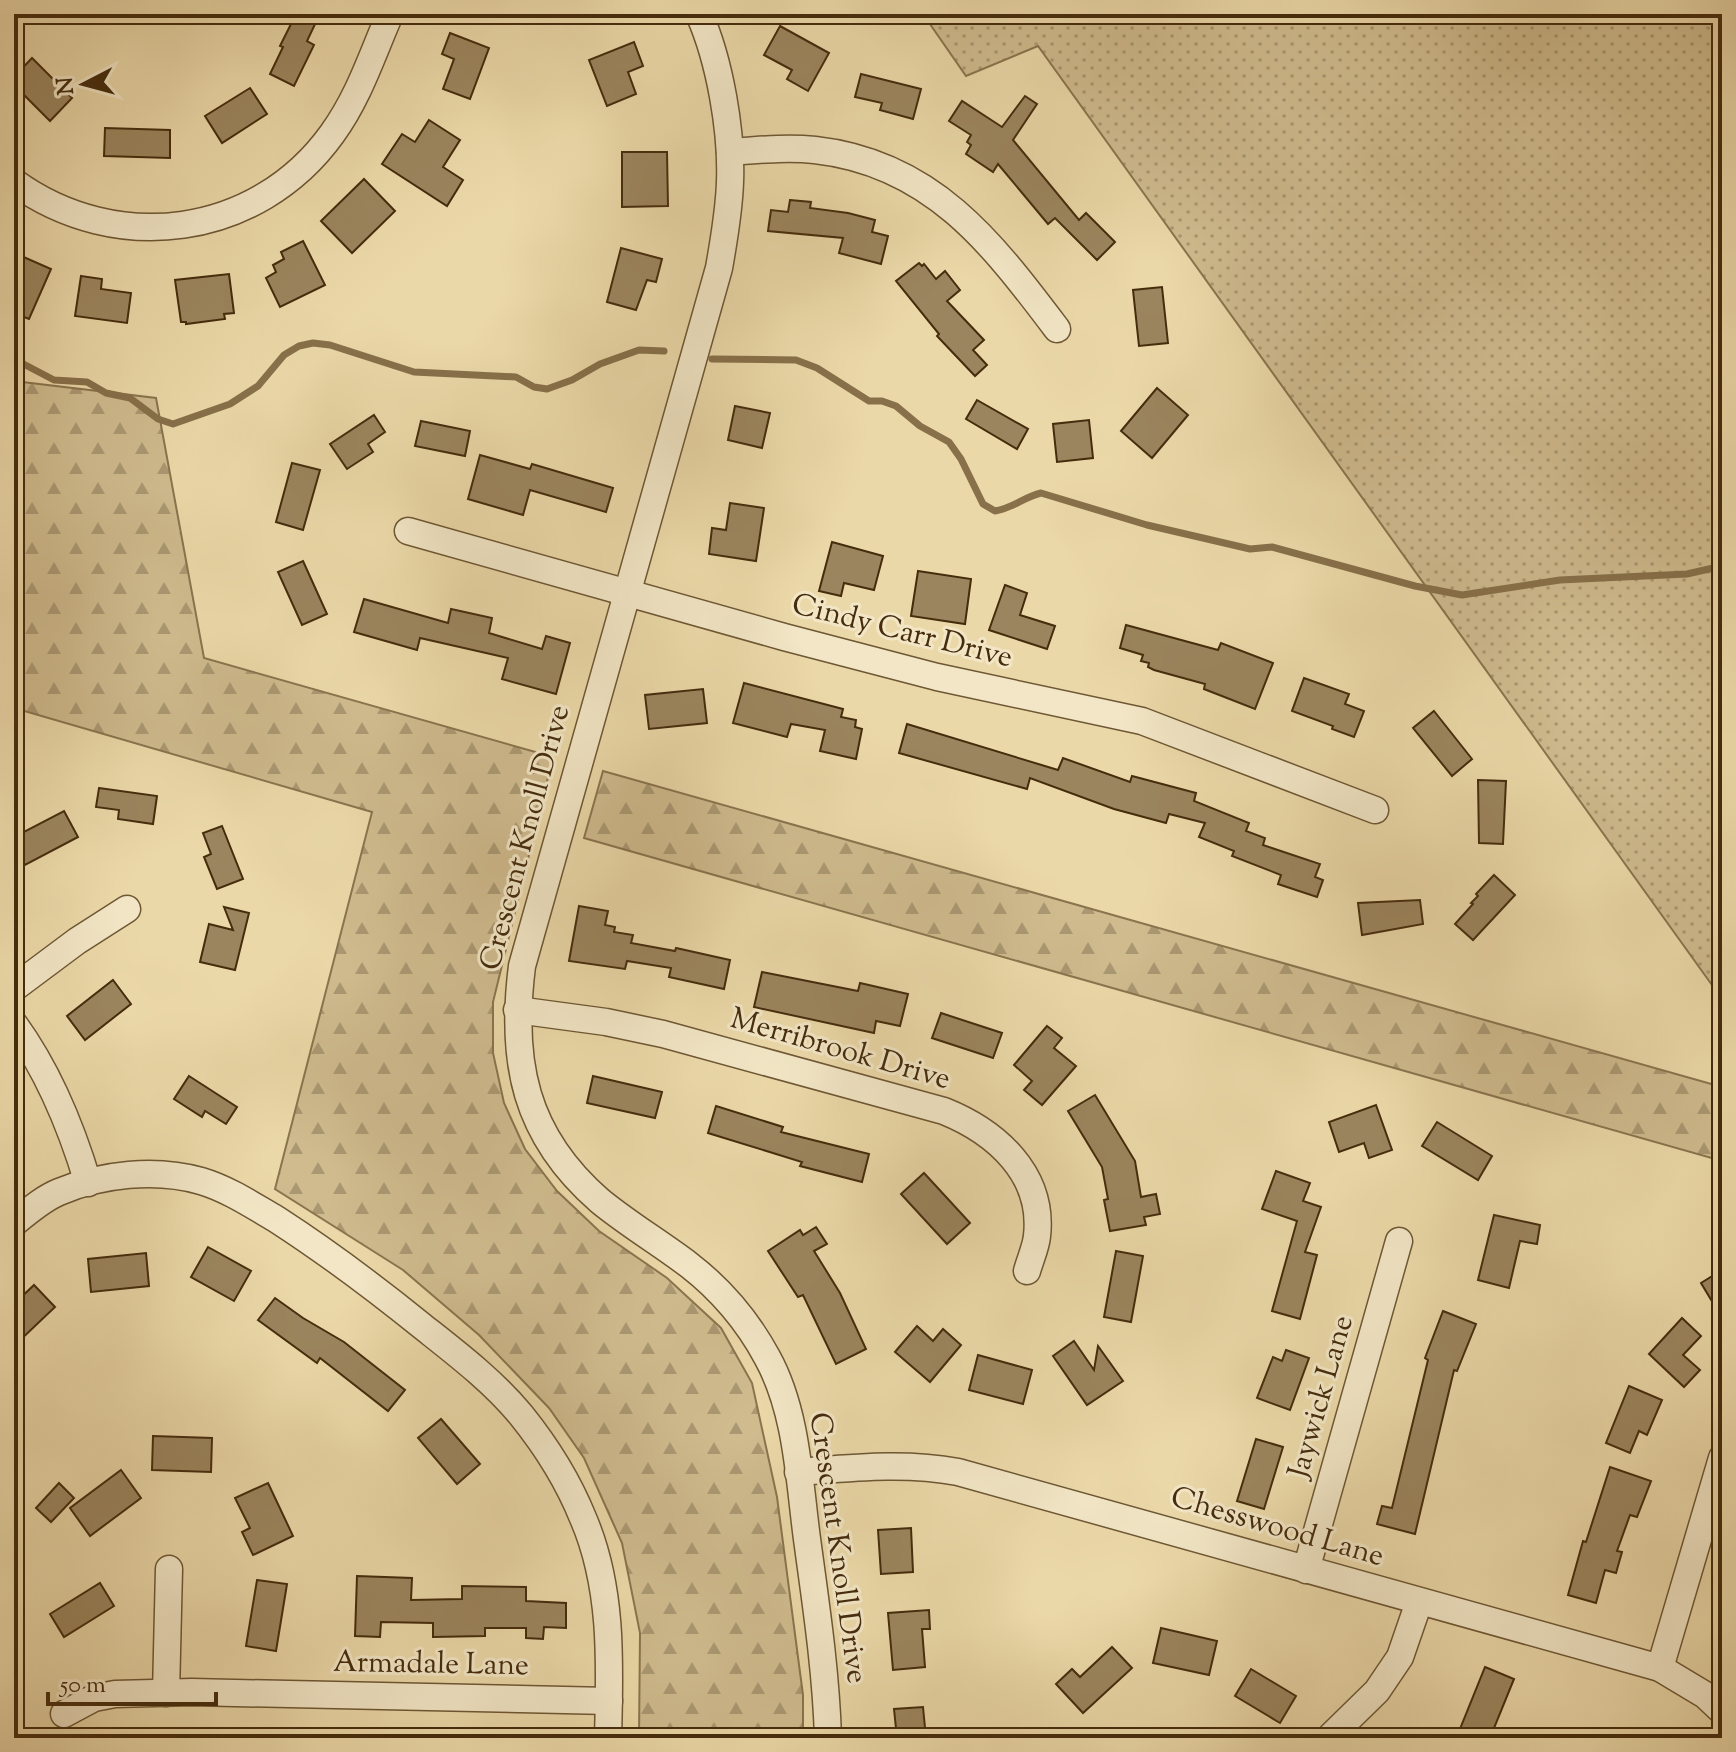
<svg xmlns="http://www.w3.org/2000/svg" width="1736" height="1752" font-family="'Sorts Mill Goudy',serif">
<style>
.grass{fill:url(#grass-dots);stroke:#8a744e;stroke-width:2}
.forest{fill:url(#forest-firs);stroke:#8a744e;stroke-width:2}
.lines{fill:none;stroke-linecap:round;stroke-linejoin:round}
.stream{stroke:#87704a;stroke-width:7}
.building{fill:#9b855e;stroke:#452c0d;stroke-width:2}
.minor-casing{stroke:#6e5734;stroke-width:29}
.minor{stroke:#f2e6c6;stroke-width:26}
.labels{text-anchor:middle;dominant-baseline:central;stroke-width:6;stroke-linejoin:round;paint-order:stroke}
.street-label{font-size:30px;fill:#452c0d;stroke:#f2e6c6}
</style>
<defs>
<pattern id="grass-dots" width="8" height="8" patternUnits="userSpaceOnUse" patternTransform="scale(2)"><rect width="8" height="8" fill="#cfbb8e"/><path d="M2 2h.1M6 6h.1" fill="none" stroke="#aa9872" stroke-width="1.8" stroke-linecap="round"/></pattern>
<pattern id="forest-firs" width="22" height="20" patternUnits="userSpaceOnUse" patternTransform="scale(2)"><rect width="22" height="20" fill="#cfbb8e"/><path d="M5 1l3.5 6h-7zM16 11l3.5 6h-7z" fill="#aa9872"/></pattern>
</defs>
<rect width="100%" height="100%" fill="#ebd8a8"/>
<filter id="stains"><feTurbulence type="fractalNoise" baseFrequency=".0025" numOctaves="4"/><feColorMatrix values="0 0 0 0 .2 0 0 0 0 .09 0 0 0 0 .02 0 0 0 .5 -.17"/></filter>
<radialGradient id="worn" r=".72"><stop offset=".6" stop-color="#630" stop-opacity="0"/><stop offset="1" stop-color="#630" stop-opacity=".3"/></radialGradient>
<!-- grass -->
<polygon class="grass" points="923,14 1722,14 1722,999 1038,46 966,76"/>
<!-- forest -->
<g class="forest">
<polygon points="14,381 156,398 204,658 553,757 493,1002 493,1053 504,1103 525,1149 557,1191 599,1231 667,1278 721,1328 752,1383 777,1497 803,1695 803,1738 639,1738 640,1633 622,1543 584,1458 549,1408 479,1335 403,1270 275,1189 372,812 14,708"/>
<polygon points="603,771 1722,1087 1722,1161 584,838"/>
</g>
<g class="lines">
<!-- stream -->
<g class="stream">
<polyline points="14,359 54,380 87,382 106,393 130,398 158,419 173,424 230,404 258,386 284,355 299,346 313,343 330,345 414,372 516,377 534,387 547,389 572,380 600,364 639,350 664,351"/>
<path d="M712,359L796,360L817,368L869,401H882L896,406L920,426L949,442L961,459L983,504L995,511C1013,508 1024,497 1041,493L1147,525L1233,545L1250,549L1272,547L1415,586L1462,595L1560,580L1687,574L1722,566"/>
</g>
</g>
<!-- building -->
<g class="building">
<polygon points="296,14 316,22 307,41 314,45 294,86 270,74 283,47 280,46"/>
<polygon points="780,26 829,53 808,91 787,79 792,70 764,55"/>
<polygon points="450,33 489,48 470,99 443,89 454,59 442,54"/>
<polygon points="634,42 643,66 628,72 636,94 607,106 589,60"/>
<polygon points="32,58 72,98 50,121 25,96 14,106 14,77"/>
<polygon points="861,74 921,89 913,119 880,110 882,103 855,97"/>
<polygon points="250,88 267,114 222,143 205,116"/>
<polygon points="1025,96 1037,104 1013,140 1079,220 1086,213 1115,242 1097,260 1055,218 1048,224 998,164 993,172 966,154 971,145 967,142 971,135 949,121 962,101 1002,127"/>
<polygon points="429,120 460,140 443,167 463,180 447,206 382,164 402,134 415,142"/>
<polygon points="105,128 170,130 170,158 104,156"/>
<polygon points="622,152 667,152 668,206 622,207"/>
<polygon points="364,179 395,211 352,253 321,221"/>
<polygon points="790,200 811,202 810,208 848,213 875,220 872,232 888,236 881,264 839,253 843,238 768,231 771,210 788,212"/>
<polygon points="303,241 325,285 280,307 266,278 276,272 273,265 284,259 281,252"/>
<polygon points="621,248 662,259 656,282 647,280 636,310 607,302"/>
<polygon points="19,255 51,269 29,319 14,313 14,266"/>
<polygon points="919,263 922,266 924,264 936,279 945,271 960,290 947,301 984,340 973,350 987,365 975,376 937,336 939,334 896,281"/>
<polygon points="229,274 234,313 224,314 225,319 186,324 186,322 181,322 175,280"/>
<polygon points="81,276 102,279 101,289 131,293 127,323 75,316"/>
<polygon points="1162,287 1168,343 1139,346 1133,290"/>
<polygon points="1157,388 1188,415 1152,458 1121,431"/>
<polygon points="977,400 1028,429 1017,449 966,419"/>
<polygon points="735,406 770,413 762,448 728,440"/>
<polygon points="374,415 385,432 368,444 373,452 347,469 330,444"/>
<polygon points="1089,420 1093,458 1057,462 1053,424"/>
<polygon points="421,421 470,431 465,456 415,446"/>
<polygon points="480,455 530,469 532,464 613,488 606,512 530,490 523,515 468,499"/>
<polygon points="292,463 320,470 303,530 276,522"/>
<polygon points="730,503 764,508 756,561 709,554 712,528 726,530"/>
<polygon points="832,542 883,556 874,590 844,583 841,596 819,591"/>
<polygon points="303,561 327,614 302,625 278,572"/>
<polygon points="918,571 971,579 965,624 911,616"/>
<polygon points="1005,585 1027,593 1020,615 1055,626 1047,649 989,630"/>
<polygon points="364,599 448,623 451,609 492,618 489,633 542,649 546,636 570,643 556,694 502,679 508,658 420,638 417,650 354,632"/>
<polygon points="1126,625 1218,650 1221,643 1273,663 1255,709 1204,689 1205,684 1154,670 1148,667 1149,663 1141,661 1143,655 1120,648"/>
<polygon points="1304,678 1349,694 1345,704 1364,711 1354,737 1332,729 1333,726 1292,711"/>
<polygon points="744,683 843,709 841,717 856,720 855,727 862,729 856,759 820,751 825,730 791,724 787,737 733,723"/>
<polygon points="703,689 707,723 649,729 645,695"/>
<polygon points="1434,711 1472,759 1452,776 1413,728"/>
<polygon points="907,724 1058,770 1063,758 1130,782 1132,776 1196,793 1194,801 1249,823 1246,831 1265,838 1263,845 1320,864 1315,877 1323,880 1317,897 1278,884 1281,875 1232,856 1234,851 1199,837 1205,823 1169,814 1166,823 1114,809 1030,778 1027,789 899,753"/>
<polygon points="1478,780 1506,781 1503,844 1479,843"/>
<polygon points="99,788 157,796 153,824 118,819 119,810 96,807"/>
<polygon points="64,811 78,837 25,865 14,844 14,837"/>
<polygon points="222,826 243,879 217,889 204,857 211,854 203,833"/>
<polygon points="1494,875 1515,895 1473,940 1455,924 1473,904 1471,903 1478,896 1476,894"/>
<polygon points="1420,900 1423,924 1362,935 1358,903"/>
<polygon points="579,906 608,911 605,925 615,927 614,932 633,935 631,943 675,951 676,948 730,960 724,989 669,977 671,968 627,961 625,969 569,961"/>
<polygon points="224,907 249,913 235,970 200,962 209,924 233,930"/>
<polygon points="762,972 858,991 860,983 908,994 900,1026 876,1021 874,1033 754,1007"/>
<polygon points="113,980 131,1004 85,1040 67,1016"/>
<polygon points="941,1013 1002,1033 993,1058 932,1038"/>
<polygon points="1047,1026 1062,1038 1054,1048 1076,1066 1042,1105 1024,1090 1032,1081 1014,1065"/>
<polygon points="189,1076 237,1107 226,1124 205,1111 202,1117 174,1099"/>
<polygon points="593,1076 662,1092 655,1118 587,1103"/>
<polygon points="1095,1095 1135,1161 1141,1197 1156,1194 1160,1214 1144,1217 1146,1225 1110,1231 1104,1200 1108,1199 1102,1167 1068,1111"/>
<polygon points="1376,1105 1392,1150 1369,1158 1364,1143 1339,1152 1329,1122"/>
<polygon points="716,1106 783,1127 781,1132 869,1154 862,1182 800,1166 802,1162 708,1133"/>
<polygon points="1437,1122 1492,1156 1478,1180 1422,1146"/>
<polygon points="1276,1171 1310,1183 1303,1201 1321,1207 1305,1252 1317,1255 1300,1319 1272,1311 1297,1221 1262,1209"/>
<polygon points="924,1173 970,1223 947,1244 901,1194"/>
<polygon points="1494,1215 1540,1225 1537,1244 1520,1241 1509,1288 1478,1280"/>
<polygon points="816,1227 827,1244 814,1251 840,1293 866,1349 836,1364 803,1295 798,1297 768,1251 800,1230 803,1235"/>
<polygon points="208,1247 251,1271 234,1301 191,1277"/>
<polygon points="1116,1251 1143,1256 1131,1322 1104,1317"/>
<polygon points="146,1253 149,1286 91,1292 88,1259"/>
<polygon points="1722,1270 1722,1318 1701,1283"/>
<polygon points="34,1285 55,1307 14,1346 14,1304"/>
<polygon points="275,1298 303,1318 344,1342 405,1390 388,1411 320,1358 317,1363 258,1320"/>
<polygon points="1443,1311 1476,1324 1457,1371 1454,1370 1415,1534 1377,1524 1382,1506 1392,1508 1428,1360 1425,1358"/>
<polygon points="1682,1318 1701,1336 1683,1355 1700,1370 1684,1387 1649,1354"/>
<polygon points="917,1326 933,1341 943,1329 961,1345 930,1382 895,1352"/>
<polygon points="1074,1341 1094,1370 1098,1346 1123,1381 1087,1405 1053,1356"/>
<polygon points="1286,1350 1309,1358 1290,1410 1257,1398 1273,1357 1282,1361"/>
<polygon points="978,1355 1032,1370 1023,1404 969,1390"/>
<polygon points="1629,1386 1662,1400 1647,1435 1639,1431 1630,1453 1606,1443"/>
<polygon points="441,1419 480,1464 457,1484 418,1438"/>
<polygon points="153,1436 212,1438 211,1472 152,1470"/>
<polygon points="1256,1439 1283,1447 1264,1509 1237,1501"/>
<polygon points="1610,1467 1651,1481 1637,1517 1630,1515 1617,1551 1622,1552 1616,1573 1605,1570 1596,1603 1568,1595 1583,1541 1586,1542"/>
<polygon points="121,1470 141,1498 90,1536 70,1508"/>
<polygon points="59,1483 74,1498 51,1522 36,1508"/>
<polygon points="268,1483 293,1536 253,1555 242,1532 250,1528 235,1498"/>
<polygon points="911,1528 913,1572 881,1574 878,1530"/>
<polygon points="357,1576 412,1578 411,1600 462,1599 462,1586 526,1587 526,1601 566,1603 566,1628 544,1627 543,1639 526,1638 526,1628 485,1628 485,1636 433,1637 433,1623 381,1622 380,1637 355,1636"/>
<polygon points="257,1580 287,1584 276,1651 246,1646"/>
<polygon points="100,1583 114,1606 64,1637 50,1614"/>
<polygon points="929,1610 930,1629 922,1629 925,1667 893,1670 888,1613"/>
<polygon points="1161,1628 1217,1641 1209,1675 1153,1663"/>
<polygon points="1112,1647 1132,1668 1083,1713 1056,1684 1072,1669 1080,1677"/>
<polygon points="1485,1667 1514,1679 1490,1738 1483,1738 1460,1729"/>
<polygon points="1251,1669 1296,1696 1280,1723 1235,1696"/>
<polygon points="923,1707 926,1738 897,1738 894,1709"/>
</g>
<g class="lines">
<defs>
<g id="minor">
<path d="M699,14C720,61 732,132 730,182C729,211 724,240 719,268L522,966C510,1061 524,1135 600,1201C628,1224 660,1243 689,1265C720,1289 748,1322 767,1357C797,1411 799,1479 807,1539C816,1605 826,1671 828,1738"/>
<path d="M730,152C758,150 787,147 815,150C932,163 992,243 1057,329"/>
<path d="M14,182C116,256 257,238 332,134C359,97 372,55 390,14"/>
<polyline points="408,531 784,637 937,677 1142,721 1375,810"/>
<polyline points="14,988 77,941 127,909"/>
<path d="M517,1010L606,1022L663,1034L944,1111C996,1132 1044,1174 1037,1236C1036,1247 1030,1260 1027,1271"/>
<path d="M14,1024C49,1072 71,1126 88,1183"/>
<path d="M14,1223C28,1212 42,1199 59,1192C101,1174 156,1168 201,1181C228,1189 252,1205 276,1219C327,1252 375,1288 422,1326C456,1353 493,1381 521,1415C546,1446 568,1481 583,1518C613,1587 610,1664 608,1738"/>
<path d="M798,1472C852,1468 904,1462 958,1472L1660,1668L1705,1695L1722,1711"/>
<polyline points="1306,1570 1399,1241"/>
<polyline points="1660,1668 1722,1458"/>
<polyline points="166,1693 169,1569"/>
<polyline points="64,1714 94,1698 115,1694 192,1692 609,1701"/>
<polyline points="1329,1738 1377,1691 1400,1657 1419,1602"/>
</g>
</defs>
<!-- minor casing -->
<use href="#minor" class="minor-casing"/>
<!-- minor -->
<use href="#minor" class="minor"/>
</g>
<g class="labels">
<!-- street labels -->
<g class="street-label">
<text transform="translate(902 632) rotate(14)">Cindy Carr Drive</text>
<text transform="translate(526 838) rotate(-75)">Crescent Knoll Drive</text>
<text transform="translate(840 1050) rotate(16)">Merribrook Drive</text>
<text transform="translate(1322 1397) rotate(-74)">Jaywick Lane</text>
<text transform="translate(1277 1528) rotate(16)">Chesswood Lane</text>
<text transform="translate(837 1548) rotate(82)">Crescent Knoll Drive</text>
<text transform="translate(431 1665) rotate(1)">Armadale Lane</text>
</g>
</g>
<!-- margin -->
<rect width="1736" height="1752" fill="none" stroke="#ebd8a8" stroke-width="48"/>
<rect x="16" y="16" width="1704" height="1720" fill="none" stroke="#452c0d" stroke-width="4"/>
<rect x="24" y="24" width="1688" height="1704" fill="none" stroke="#452c0d" stroke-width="2"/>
<!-- north arrow -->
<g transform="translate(84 84) rotate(264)" stroke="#f2e6c6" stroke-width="6" paint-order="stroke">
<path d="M0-6L14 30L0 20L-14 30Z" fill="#452c0d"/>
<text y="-12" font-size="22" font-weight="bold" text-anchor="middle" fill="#452c0d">N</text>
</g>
<!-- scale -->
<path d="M48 1692v12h168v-12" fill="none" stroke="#452c0d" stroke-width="4"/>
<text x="60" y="1692" font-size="24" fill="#452c0d" stroke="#f2e6c6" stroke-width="6" paint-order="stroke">50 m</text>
<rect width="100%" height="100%" filter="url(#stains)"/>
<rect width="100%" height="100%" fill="url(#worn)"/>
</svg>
